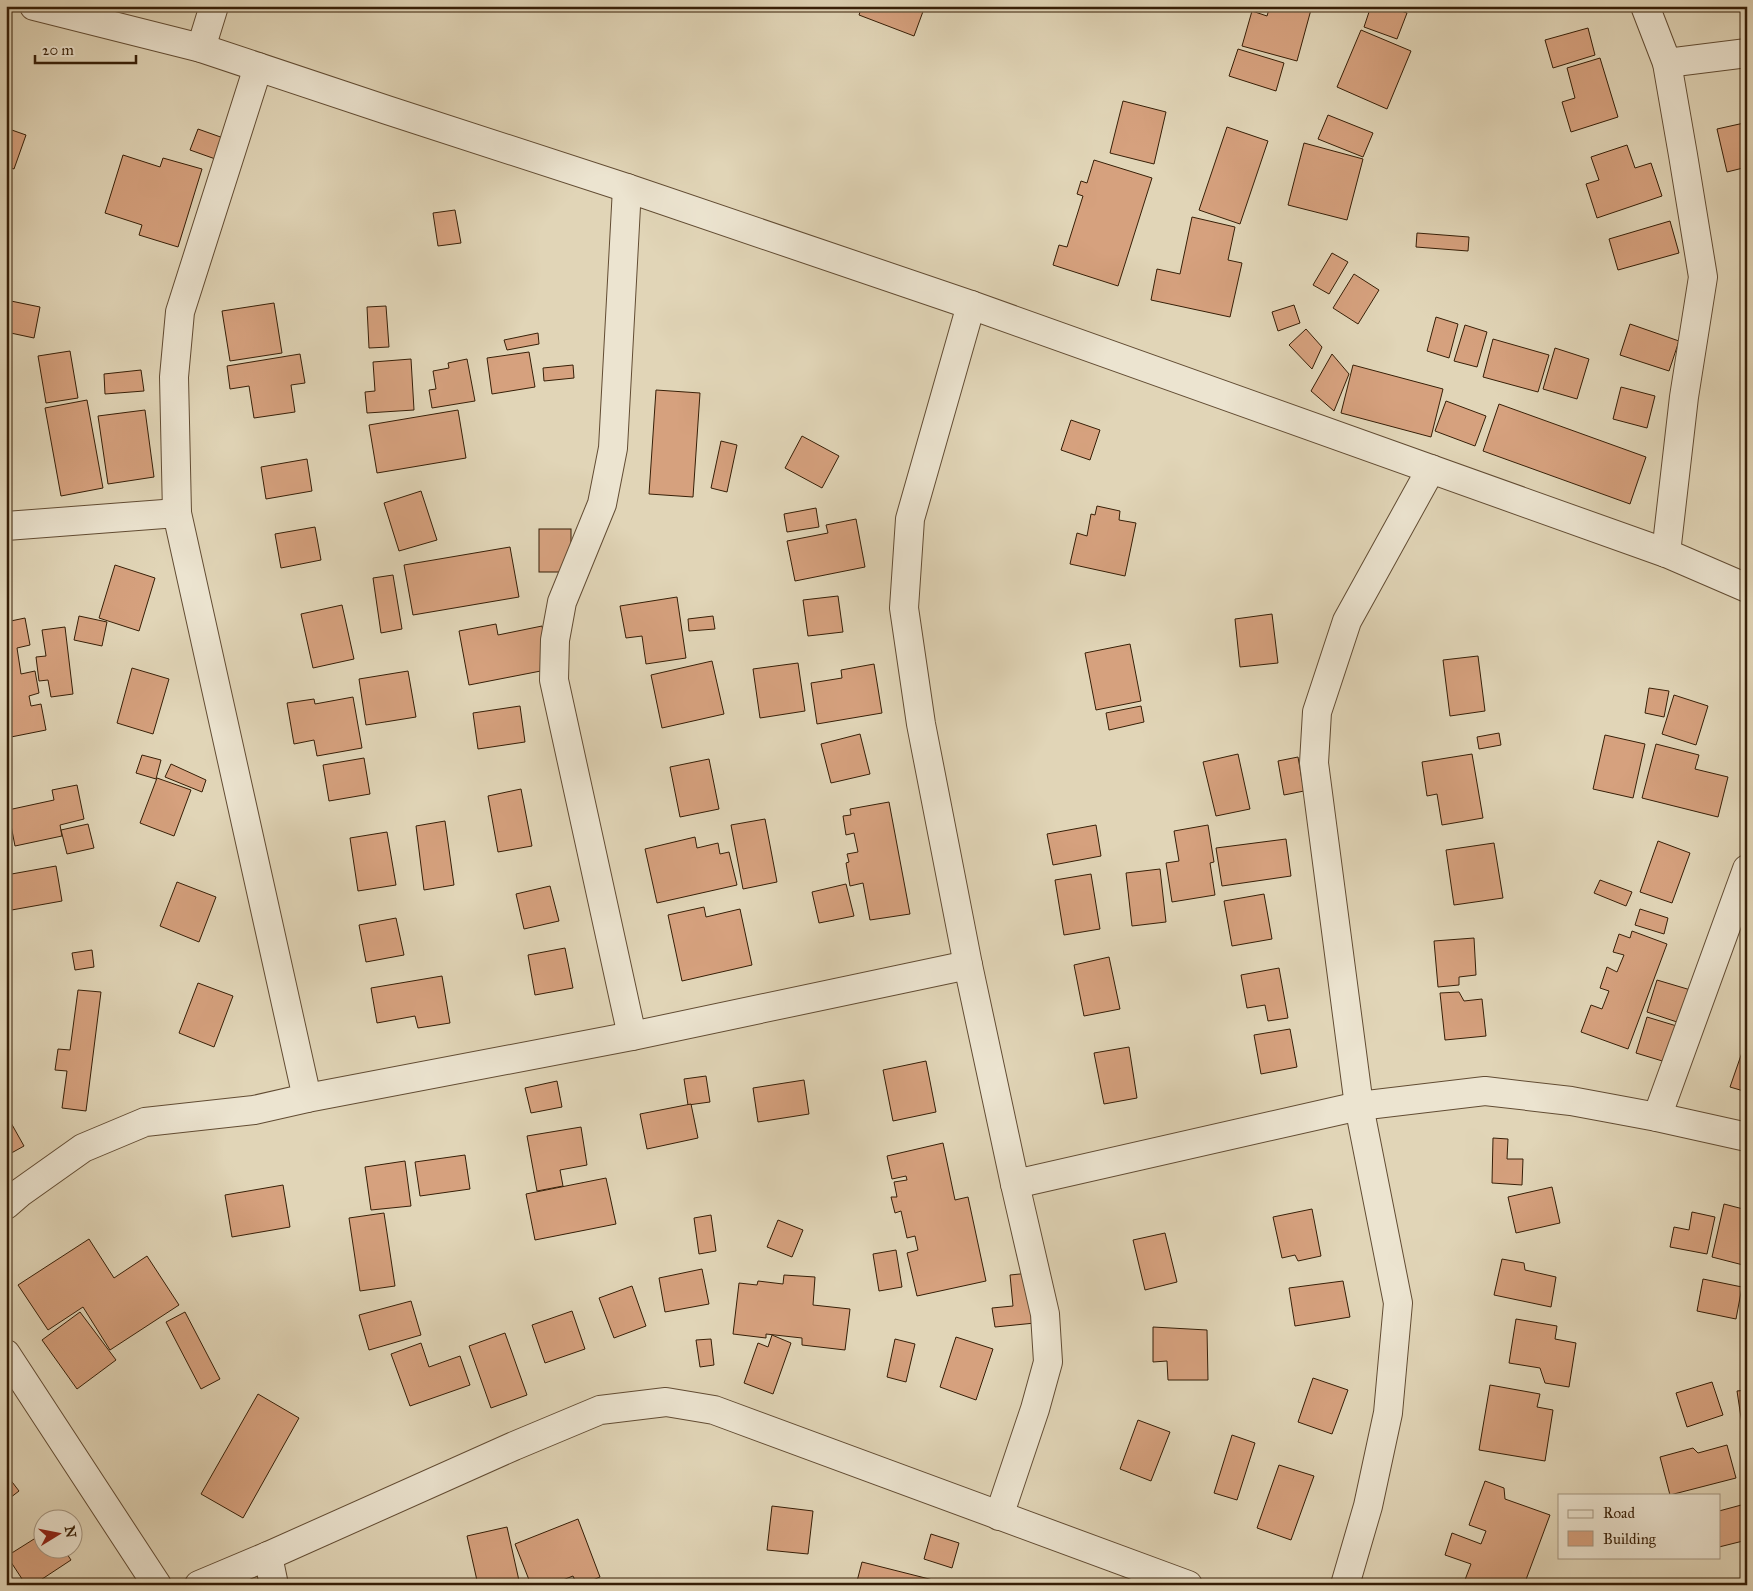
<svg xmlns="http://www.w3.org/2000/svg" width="1753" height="1591" font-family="'IM FELL Great Primer',serif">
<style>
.building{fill:#d6a17e;stroke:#371f07}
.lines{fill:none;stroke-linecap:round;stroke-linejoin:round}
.minor-casing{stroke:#624c33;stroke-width:30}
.minor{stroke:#ece4d0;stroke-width:28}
</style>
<rect width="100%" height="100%" fill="#e1d5b7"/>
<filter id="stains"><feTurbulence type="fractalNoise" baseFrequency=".004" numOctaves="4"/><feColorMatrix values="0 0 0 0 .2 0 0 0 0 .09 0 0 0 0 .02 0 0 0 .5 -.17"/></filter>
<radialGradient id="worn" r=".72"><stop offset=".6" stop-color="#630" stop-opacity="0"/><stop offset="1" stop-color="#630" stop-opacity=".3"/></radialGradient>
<!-- building -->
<g class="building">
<polygon points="862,6 925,6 914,36 859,15"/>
<polygon points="1270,6 1312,6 1297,61 1242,46 1252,11 1267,16"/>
<polygon points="1371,6 1387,6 1407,13 1397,39 1364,27"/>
<polygon points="1588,28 1595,55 1553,68 1545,40"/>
<polygon points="1361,30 1411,51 1387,109 1337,87"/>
<polygon points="1238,49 1284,63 1276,91 1229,76"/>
<polygon points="1600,58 1618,117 1571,132 1562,102 1575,98 1567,68"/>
<polygon points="1123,101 1166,112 1154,164 1110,153"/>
<polygon points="1328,115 1373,133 1363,157 1318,139"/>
<polygon points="1744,123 1745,127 1747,126 1747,167 1727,172 1717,129"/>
<polygon points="1227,127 1268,141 1240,224 1199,210"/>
<polygon points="6,128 26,135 14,169 6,166"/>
<polygon points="198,129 229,140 221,161 190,150"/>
<polygon points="1304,143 1363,159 1347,220 1288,205"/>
<polygon points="1627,145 1635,168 1651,163 1662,196 1597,218 1586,184 1599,180 1591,157"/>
<polygon points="123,155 160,167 163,158 202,169 178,247 139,235 142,225 105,213"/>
<polygon points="1094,160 1152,178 1118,286 1053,265 1059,245 1067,247 1083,196 1077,194 1081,181 1087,183"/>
<polygon points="455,210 461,243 438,246 433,213"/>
<polygon points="1192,217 1235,227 1228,260 1242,263 1230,317 1151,300 1157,269 1180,274"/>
<polygon points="1670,221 1679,253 1618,270 1609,239"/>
<polygon points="1417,233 1469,237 1468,251 1416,247"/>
<polygon points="1332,253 1348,262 1329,294 1313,285"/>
<polygon points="1354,274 1379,290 1358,324 1333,308"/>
<polygon points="6,300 40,307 34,338 6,332"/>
<polygon points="274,303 282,353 230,361 222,311"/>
<polygon points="1294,305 1300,323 1278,331 1272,312"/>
<polygon points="386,306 389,347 369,348 367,307"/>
<polygon points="1436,317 1458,324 1449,358 1427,351"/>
<polygon points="1630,324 1679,341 1669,371 1620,355"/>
<polygon points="1465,325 1487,332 1477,367 1454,361"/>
<polygon points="1306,329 1322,347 1312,369 1289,345"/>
<polygon points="538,333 539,344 507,350 504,340"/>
<polygon points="1493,339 1549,355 1538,392 1483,377"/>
<polygon points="1555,348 1589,359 1577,399 1543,389"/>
<polygon points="70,351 78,398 46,403 38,356"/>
<polygon points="529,352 535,387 492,394 487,358"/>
<polygon points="300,354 305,383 291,385 295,412 254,418 249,386 230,389 227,366"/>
<polygon points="1332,354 1349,374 1334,411 1311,391"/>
<polygon points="411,359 414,410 367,413 365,392 375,391 373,362"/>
<polygon points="467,359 475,401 432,408 429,390 436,389 433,371 449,368 448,363"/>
<polygon points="573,365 574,378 544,381 543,368"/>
<polygon points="1353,365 1443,389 1431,437 1341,413"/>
<polygon points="141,370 144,391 105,394 104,374"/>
<polygon points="1621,387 1655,396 1647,428 1613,419"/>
<polygon points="656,390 700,393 693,497 649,494"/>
<polygon points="87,400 103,488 61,496 45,408"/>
<polygon points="1446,401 1486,416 1475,446 1435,431"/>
<polygon points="1499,404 1646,457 1630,504 1483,451"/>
<polygon points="145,410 154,477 108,484 98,416"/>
<polygon points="458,410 466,458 377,473 369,425"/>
<polygon points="1071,420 1100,430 1090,460 1061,450"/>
<polygon points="802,436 839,456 822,488 785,468"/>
<polygon points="721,441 737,445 727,492 711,488"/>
<polygon points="307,459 312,491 266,499 261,467"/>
<polygon points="421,491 437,540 399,551 384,503"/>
<polygon points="1097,506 1120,511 1119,520 1136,523 1125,576 1070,564 1077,533 1087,536 1091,514 1095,515"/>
<polygon points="816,508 819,527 787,532 784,514"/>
<polygon points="856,519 865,567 795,581 787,541 828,533 826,525"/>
<polygon points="315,527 321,560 281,568 275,534"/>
<rect x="539" y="529" width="32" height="43"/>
<polygon points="510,547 519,597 413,615 404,565"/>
<polygon points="115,565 155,578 139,631 99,618"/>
<polygon points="393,575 402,629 381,633 373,578"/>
<polygon points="838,596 843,632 808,636 803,600"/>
<polygon points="677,597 686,658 646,664 642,636 626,638 620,606"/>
<polygon points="342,605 354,659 313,668 301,614"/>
<polygon points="1272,614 1278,663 1240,667 1235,619"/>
<polygon points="79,616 107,622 102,646 74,640"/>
<polygon points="713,616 715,629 689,631 688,619"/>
<polygon points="25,618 30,645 17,648 21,674 35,671 39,693 29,696 31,706 41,704 46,730 6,738 6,622"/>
<polygon points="496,624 498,635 542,626 551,669 469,685 459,631"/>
<polygon points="65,627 73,694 51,697 48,680 39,681 36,657 46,656 42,630"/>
<polygon points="1130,644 1141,701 1096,710 1085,653"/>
<polygon points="1478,656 1485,711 1450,716 1443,660"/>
<polygon points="712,661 724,714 662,728 651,675"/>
<polygon points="798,663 805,711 760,718 753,669"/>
<polygon points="874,664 882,713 817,724 811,683 842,678 841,670"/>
<polygon points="132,668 169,679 153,734 117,723"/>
<polygon points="408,671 416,717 366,725 359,679"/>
<polygon points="1649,688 1669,691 1664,717 1645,713"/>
<polygon points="1674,695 1708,706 1696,745 1662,734"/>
<polygon points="353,697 362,748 317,756 314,740 294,744 287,703 314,699 315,704"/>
<polygon points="520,706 525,742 478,749 473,713"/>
<polygon points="1141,706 1144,722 1109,730 1106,713"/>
<polygon points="1499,733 1501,745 1479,749 1477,737"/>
<polygon points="860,734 870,774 831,783 821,744"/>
<polygon points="1605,735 1645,744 1633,798 1593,789"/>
<polygon points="1656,744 1699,755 1695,769 1728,777 1718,817 1642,798"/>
<polygon points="1238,754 1250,809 1216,816 1203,762"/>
<polygon points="1472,754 1483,818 1442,825 1437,794 1427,796 1422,762"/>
<polygon points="142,755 161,760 156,779 136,773"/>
<polygon points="1298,757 1304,791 1284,795 1278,761"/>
<polygon points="364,758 370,794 329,801 323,765"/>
<polygon points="709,759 719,809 680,817 670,767"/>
<polygon points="171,764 206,780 202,792 165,777"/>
<polygon points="157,778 191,790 174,836 140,823"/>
<polygon points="77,785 84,819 60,825 62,836 15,846 8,810 54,800 52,790"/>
<polygon points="521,789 532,846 498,852 488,796"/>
<polygon points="889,802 910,914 870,920 863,883 850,886 846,863 849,862 847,854 858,852 854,833 846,835 843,816 851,815 850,809"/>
<polygon points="765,819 777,882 743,889 731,825"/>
<polygon points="445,821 454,885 424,890 416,826"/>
<polygon points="88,824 94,848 67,854 61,830"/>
<polygon points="1096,825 1101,856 1053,865 1047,834"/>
<polygon points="1208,825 1214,862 1210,863 1215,895 1172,902 1166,863 1179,861 1174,831"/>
<polygon points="387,832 396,885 358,891 350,838"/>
<polygon points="695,837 697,848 718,843 720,854 729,852 737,885 657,903 645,849"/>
<polygon points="1286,839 1291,876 1222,886 1216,848"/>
<polygon points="1658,841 1690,853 1672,903 1640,892"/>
<polygon points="1494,843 1503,898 1454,905 1446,850"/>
<polygon points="56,866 62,901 6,911 6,875"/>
<polygon points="1160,869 1166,922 1132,926 1126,873"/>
<polygon points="1091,874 1100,929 1064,935 1055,880"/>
<polygon points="1600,880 1632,892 1626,906 1594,893"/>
<polygon points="177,882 216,897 199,942 160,926"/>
<polygon points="846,884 854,916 819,923 812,892"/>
<polygon points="550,886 559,921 524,929 516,894"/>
<polygon points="1264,894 1272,939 1232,946 1224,901"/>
<polygon points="704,907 706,917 740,909 752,965 682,981 668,915"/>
<polygon points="1640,909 1668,918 1664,934 1635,925"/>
<polygon points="396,918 404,955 366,962 359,925"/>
<polygon points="1632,931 1667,944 1628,1049 1581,1032 1591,1005 1602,1009 1609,991 1600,988 1607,967 1617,972 1624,955 1613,952 1619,934 1630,938"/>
<polygon points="1474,938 1476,975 1459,977 1459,985 1438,987 1434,941"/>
<polygon points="565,948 573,988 535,995 528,955"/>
<polygon points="92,950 94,967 75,970 72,953"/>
<polygon points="1109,957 1120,1009 1084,1016 1074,965"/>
<polygon points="1279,968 1288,1018 1268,1021 1265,1005 1247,1008 1241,975"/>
<polygon points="442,976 450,1023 418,1028 415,1016 377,1023 371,988"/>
<polygon points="1657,980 1694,991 1683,1024 1647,1012"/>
<polygon points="198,983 233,996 214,1047 179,1033"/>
<polygon points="78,990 101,992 86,1111 62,1108 67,1071 55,1070 58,1049 70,1050"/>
<polygon points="1459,992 1464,1001 1482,999 1486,1036 1445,1040 1440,993"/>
<polygon points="1647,1017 1680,1027 1669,1063 1636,1053"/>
<polygon points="1290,1029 1297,1067 1261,1074 1254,1035"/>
<polygon points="1747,1038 1747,1092 1730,1087"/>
<polygon points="1129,1047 1137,1098 1104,1104 1094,1053"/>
<polygon points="926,1061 936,1112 893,1121 883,1070"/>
<polygon points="706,1076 710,1102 688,1105 684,1079"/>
<polygon points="804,1080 809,1114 758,1122 753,1088"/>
<polygon points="557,1081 562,1107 531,1113 525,1088"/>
<polygon points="691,1104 698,1138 647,1149 640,1114"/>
<polygon points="6,1114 24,1146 6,1156"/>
<polygon points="581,1127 587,1165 560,1170 563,1186 537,1191 527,1136"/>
<polygon points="1493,1138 1508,1139 1507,1159 1523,1159 1522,1185 1492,1183"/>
<polygon points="943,1143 955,1200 968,1197 986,1281 917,1296 907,1253 918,1250 915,1236 907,1238 901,1211 895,1213 891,1197 897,1197 894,1182 907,1180 906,1176 892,1179 887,1156"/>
<polygon points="465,1155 470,1189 420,1196 415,1162"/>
<polygon points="405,1161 411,1206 371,1210 365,1167"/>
<polygon points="606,1178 616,1224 535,1240 526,1194"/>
<polygon points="283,1185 290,1227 232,1237 225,1195"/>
<polygon points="1552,1187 1560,1223 1516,1233 1508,1197"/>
<polygon points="1724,1204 1747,1210 1747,1266 1712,1257"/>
<polygon points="1312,1209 1321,1256 1298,1261 1295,1255 1282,1258 1273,1217"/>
<polygon points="1692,1212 1715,1217 1707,1254 1670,1247 1674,1227 1689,1230"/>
<polygon points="384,1213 395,1286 360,1291 349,1218"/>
<polygon points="711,1215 716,1251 699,1254 694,1218"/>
<polygon points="778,1220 803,1230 792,1257 767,1247"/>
<polygon points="1165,1233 1177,1282 1145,1290 1133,1240"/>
<polygon points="89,1239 114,1278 147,1256 179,1305 110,1350 83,1307 48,1330 18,1285"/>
<polygon points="896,1250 902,1287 879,1291 873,1254"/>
<polygon points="1502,1259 1524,1263 1525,1270 1556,1277 1551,1307 1494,1295"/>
<polygon points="702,1269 709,1304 665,1312 659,1278"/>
<polygon points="1030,1273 1035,1323 995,1327 992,1308 1013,1306 1010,1275"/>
<polygon points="784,1275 815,1277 813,1305 850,1309 845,1350 802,1345 802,1338 766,1334 766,1338 733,1334 739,1283 757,1285 758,1281 783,1284"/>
<polygon points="1703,1279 1742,1287 1736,1319 1697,1311"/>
<polygon points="1343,1281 1350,1317 1295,1326 1289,1288"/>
<polygon points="632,1286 646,1326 614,1338 599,1298"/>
<polygon points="411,1301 421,1335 369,1350 359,1315"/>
<polygon points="572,1311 585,1349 545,1363 532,1325"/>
<polygon points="80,1312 116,1360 77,1389 42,1340"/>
<polygon points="185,1312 220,1379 201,1389 166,1322"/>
<polygon points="1516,1319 1557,1326 1555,1339 1576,1343 1569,1387 1545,1383 1540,1368 1509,1363"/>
<polygon points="1153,1327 1207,1330 1208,1380 1168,1380 1167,1361 1153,1362"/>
<polygon points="505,1333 527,1395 491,1408 469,1346"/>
<polygon points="772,1335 791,1343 773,1394 744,1383 758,1343 768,1347"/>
<polygon points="956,1337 993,1349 976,1400 940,1387"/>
<polygon points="711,1339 714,1365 700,1367 696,1340"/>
<polygon points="895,1339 915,1344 906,1382 887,1377"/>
<polygon points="421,1343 429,1367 460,1356 470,1385 410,1406 391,1354"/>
<polygon points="1313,1378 1348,1390 1332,1434 1298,1422"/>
<polygon points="1712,1382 1723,1415 1687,1427 1676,1393"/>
<polygon points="1490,1385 1540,1394 1537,1407 1553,1410 1545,1461 1479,1450"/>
<polygon points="1747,1390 1747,1424 1742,1424 1737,1391"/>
<polygon points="258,1394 299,1418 243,1518 201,1494"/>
<polygon points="1138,1420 1170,1432 1151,1481 1120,1469"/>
<polygon points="1232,1435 1255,1443 1237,1500 1214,1493"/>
<polygon points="1727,1445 1736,1478 1670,1495 1660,1457 1693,1448 1698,1453"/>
<polygon points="1279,1465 1314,1476 1291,1540 1257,1528"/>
<polygon points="6,1474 19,1491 6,1501"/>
<polygon points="1485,1481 1504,1488 1505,1499 1550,1515 1524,1585 1463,1585 1471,1564 1445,1555 1452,1533 1481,1544 1486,1531 1469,1525"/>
<polygon points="1745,1504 1747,1540 1719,1547 1719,1511"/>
<polygon points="772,1506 813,1511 808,1554 767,1550"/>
<polygon points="578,1519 600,1577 581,1585 577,1585 573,1576 550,1585 531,1585 515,1544"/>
<polygon points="507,1527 520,1585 478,1585 467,1536"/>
<polygon points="42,1534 42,1548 63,1548 71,1560 33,1585 26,1585 7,1556"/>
<polygon points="931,1534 959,1543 952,1568 924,1559"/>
<polygon points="862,1562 945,1583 945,1585 856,1585"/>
</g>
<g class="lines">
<defs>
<g id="minor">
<polyline points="34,6 201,48 387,110 627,188 971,305 1666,553 1747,588"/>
<polyline points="1645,6 1667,63 1683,155 1703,277 1684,397 1666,553"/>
<polyline points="201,48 214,6"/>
<polyline points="1667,63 1747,53"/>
<polyline points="627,188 613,448 602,504 562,602 555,640 554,680 632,1036 968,965"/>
<polyline points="971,305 910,519 904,608 921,724 968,965 1015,1184 1359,1106 1485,1091 1571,1101 1657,1117 1747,1137"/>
<polyline points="177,513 174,377 180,312 258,67"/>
<polyline points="6,526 177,513 307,1098"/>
<polyline points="1657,1117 1747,869"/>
<polyline points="6,1205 21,1192 83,1148 145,1122 254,1110 307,1098 632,1036"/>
<polyline points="6,1354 157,1585"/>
<polyline points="999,1516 1035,1409 1048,1362 1045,1314 1015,1184"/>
<polyline points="268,1556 274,1585"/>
<polyline points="199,1585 268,1556 514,1446 600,1410 666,1402 714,1410 1188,1585"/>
<polyline points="1345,1585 1368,1506 1388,1413 1398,1303 1359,1106 1314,763 1317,712 1347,621 1431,469"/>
</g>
</defs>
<!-- minor casing -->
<use href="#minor" class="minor-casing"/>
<!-- minor -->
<use href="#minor" class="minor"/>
</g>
<!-- margin -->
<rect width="1753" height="1591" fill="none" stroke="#e1d5b7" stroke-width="25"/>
<rect x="8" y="8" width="1738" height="1576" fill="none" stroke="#371f07" stroke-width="2.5"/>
<rect x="12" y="12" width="1728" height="1566" fill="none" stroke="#371f07"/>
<!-- legend -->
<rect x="1558" y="1494" width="162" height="65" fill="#ece4d0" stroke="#a49580"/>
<rect x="1568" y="1510" width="25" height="8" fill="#ece4d0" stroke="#a49580"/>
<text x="1603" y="1518" font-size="15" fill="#371f07">Road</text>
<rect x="1568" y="1531" width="25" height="15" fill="#d6a17e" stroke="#a49580"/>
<text x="1603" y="1544" font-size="15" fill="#371f07">Building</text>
<!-- north arrow -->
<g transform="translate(58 1534) rotate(80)"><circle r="24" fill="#ece4d0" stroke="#a49580"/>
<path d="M0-4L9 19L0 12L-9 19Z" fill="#8f2418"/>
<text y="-8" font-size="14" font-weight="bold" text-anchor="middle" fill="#371f07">N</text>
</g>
<!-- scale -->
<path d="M35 55v8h101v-8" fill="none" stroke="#371f07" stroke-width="2.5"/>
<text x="42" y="55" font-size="15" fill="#371f07" stroke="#ece4d0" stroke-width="4" paint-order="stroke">20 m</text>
<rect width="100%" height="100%" filter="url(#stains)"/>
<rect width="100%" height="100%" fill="url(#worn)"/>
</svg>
